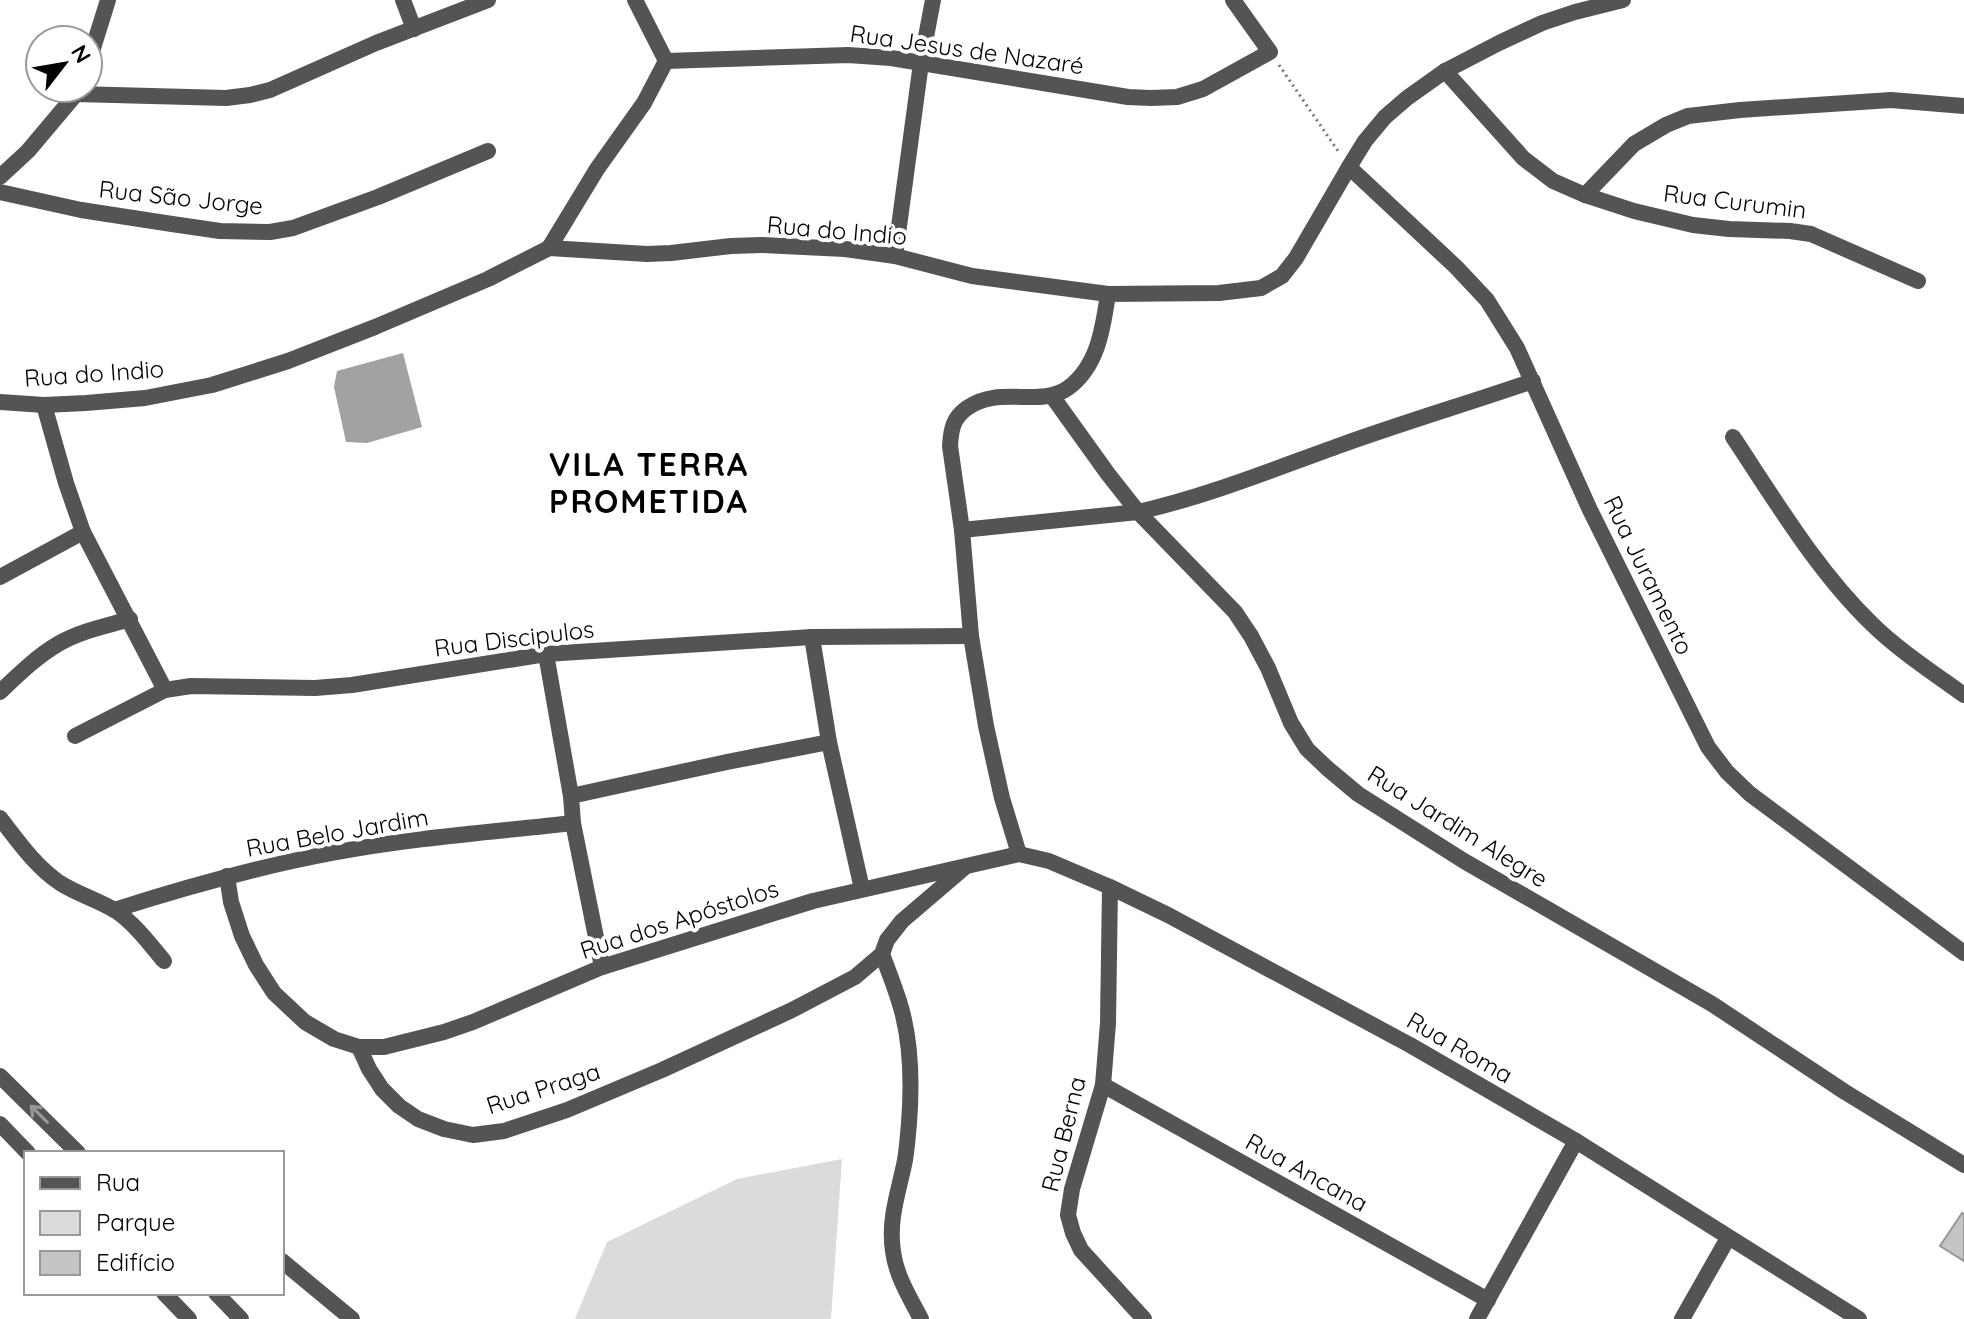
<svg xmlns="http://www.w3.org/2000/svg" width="1964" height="1319" font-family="Quicksand,sans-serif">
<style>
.green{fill:#dbdbdb}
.water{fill:#a2a2a2}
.building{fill:#c4c4c4;stroke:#989898;stroke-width:2}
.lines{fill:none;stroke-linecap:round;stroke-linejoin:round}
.path{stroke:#767676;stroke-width:3;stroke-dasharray:2 4;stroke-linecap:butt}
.minor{stroke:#545454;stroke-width:16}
.tertiary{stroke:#545454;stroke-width:16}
.oneway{stroke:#989898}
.labels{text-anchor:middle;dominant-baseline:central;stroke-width:8;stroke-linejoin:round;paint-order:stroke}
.street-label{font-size:24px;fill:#000;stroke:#fff}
.district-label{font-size:32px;font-weight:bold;letter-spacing:2px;fill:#000;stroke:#fff}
</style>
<rect width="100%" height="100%" fill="#fff"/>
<!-- green -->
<polygon class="green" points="842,1159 831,1319 575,1319 607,1242 737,1179"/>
<!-- water -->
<polygon class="water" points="403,353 422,427 367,443 346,442 334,387 337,371"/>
<!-- building -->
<polygon class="building" points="1962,1213 1964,1214 1964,1261 1940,1246"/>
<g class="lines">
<!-- path -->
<polyline class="path" points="1279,65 1338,151"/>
<!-- minor -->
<g class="minor">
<polyline points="403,0 414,29"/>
<polyline points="635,0 666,61"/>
<polyline points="666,61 848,55 891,58 1128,97 1151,98 1177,97 1203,89 1270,52 1233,0"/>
<polyline points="88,64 108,0"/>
<polyline points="1445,71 1523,158 1553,181 1585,195 1634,211 1693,225 1729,229 1790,231 1811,234 1918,281"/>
<polyline points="76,94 226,98 250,95 270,90 376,43 488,0"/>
<polyline points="1349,167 1456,267 1487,300 1517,348 1590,510 1708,747 1727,772 1750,794 1964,953"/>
<polyline points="0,177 28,151 76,94 79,88"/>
<polyline points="0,192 81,210 172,224 220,231 270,232 293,228 378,197 488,151"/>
<polyline points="1585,195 1634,144 1666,125 1688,116 1740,110 1891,100 1964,106"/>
<polyline points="549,248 597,169 644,103 666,61"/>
<polyline points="895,256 921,63 933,0"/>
<polyline points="1052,396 1108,474 1138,512 1235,612 1251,636 1268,668 1291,723 1307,749 1327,768 1358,794 1464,861 1712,1004 1845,1092 1964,1165"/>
<polyline points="0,402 44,405 86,403 145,398 212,385 288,361 375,327 488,279 549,248 647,254 671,253 731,246 762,245 845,249 895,256 972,276 1108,294 1219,293 1261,288 1282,276 1296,258 1349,167 1365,141 1385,117 1407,98 1445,71 1499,43 1542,23 1575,12 1623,0"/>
<polyline points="44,405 66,483 83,532 165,690"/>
<path d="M1733,437C1775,500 1817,571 1872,624C1897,649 1935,674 1964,695"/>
<path d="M962,530L1138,512C1208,496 1274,469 1341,445C1405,422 1469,403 1533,381"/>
<polyline points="0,577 83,532"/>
<polyline points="812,637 829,742 862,889"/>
<polyline points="546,654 571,796 573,823 602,967"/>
<path d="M0,692C18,675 36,657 58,644C80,631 106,626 130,619"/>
<polyline points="75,736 165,690 191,686 315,688 352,685 546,654 812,637 971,636"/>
<polyline points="571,796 727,762 829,742"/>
<path d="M0,818C18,841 35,866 60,883C77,894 98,900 116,911C135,924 149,943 164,961"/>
<path d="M1019,854L1002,798L986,726L971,636L962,530L950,446C951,429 953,418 967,408C999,385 1040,408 1068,388C1098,366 1103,328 1108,294"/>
<polyline points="227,876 231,902 242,936 256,965 274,993 305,1022 334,1039 359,1047 384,1047 444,1032 473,1022 602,967 813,901 1019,854 1049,861 1110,887 1168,915 1410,1045 1576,1141 1859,1319"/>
<polyline points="1110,887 1108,1023 1103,1085 1072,1189 1068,1215 1073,1233 1081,1250 1144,1319"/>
<path d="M114,910C186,887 257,867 332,853C411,838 493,832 573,823"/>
<path d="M882,954C888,970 894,985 899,1001C911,1038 912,1084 909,1123C908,1135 907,1148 905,1160C899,1191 888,1219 893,1251C896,1276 910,1298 921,1319"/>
<polyline points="359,1047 369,1069 382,1089 399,1106 418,1119 444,1129 473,1135 504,1131 567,1110 662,1070 790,1011 855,977 882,954 887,940 902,921 964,868"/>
<polyline points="1103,1085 1488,1300"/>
<polyline points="282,1261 352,1319"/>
<polyline points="1477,1319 1576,1141"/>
<polyline points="1682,1319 1728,1238"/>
</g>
<!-- tertiary -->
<g class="tertiary">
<polyline points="0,1076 78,1153"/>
<polyline points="0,1124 28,1153"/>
<polyline points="164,1293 189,1319"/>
<polyline points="216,1293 241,1319"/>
</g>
</g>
<!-- one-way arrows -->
<defs><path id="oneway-shaft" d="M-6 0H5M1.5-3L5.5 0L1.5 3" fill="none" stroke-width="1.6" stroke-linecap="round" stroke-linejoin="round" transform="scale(2)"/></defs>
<use class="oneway" href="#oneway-shaft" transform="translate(39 1114) rotate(-135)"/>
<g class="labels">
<!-- street labels -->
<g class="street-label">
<text transform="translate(967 49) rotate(8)">Rua Jesus de Nazaré</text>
<text transform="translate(181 197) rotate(6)">Rua São Jorge</text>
<text transform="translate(1735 201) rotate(7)">Rua Curumin</text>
<text transform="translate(837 230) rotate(5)">Rua do Indio</text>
<text transform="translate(94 373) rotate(-4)">Rua do Indio</text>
<text transform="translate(1649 575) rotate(64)">Rua Juramento</text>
<text transform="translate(514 638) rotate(-7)">Rua Discipulos</text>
<text transform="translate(1458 826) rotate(32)">Rua Jardim Alegre</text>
<text transform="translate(337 832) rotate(-10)">Rua Belo Jardim</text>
<text transform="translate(679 919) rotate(-18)">Rua dos Apóstolos</text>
<text transform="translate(1460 1047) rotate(30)">Rua Roma</text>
<text transform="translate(543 1088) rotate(-18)">Rua Praga</text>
<text transform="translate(1063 1134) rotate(-76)">Rua Berna</text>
<text transform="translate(1307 1172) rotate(29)">Rua Ancana</text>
</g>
<!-- district labels -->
<g class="district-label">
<text x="649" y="464">VILA TERRA<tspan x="649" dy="37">PROMETIDA</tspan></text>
</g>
</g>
<!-- legend -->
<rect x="24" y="1151" width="260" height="144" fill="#ffffff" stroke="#999999" stroke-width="2"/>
<rect x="40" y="1177" width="40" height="12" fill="#545454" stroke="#999999" stroke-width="2"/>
<text x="96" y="1191" font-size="24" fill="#000000">Rua</text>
<rect x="40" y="1211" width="40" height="24" fill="#dbdbdb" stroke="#999999" stroke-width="2"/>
<text x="96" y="1231" font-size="24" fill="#000000">Parque</text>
<rect x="40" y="1251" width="40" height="24" fill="#c4c4c4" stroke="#999999" stroke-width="2"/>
<text x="96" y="1271" font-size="24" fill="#000000">Edifício</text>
<!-- north arrow -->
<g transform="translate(64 64) rotate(59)"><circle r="38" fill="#ffffff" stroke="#999999" stroke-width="2"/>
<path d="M0-6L14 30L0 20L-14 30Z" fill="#000000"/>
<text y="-12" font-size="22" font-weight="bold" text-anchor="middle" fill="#000000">N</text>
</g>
</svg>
